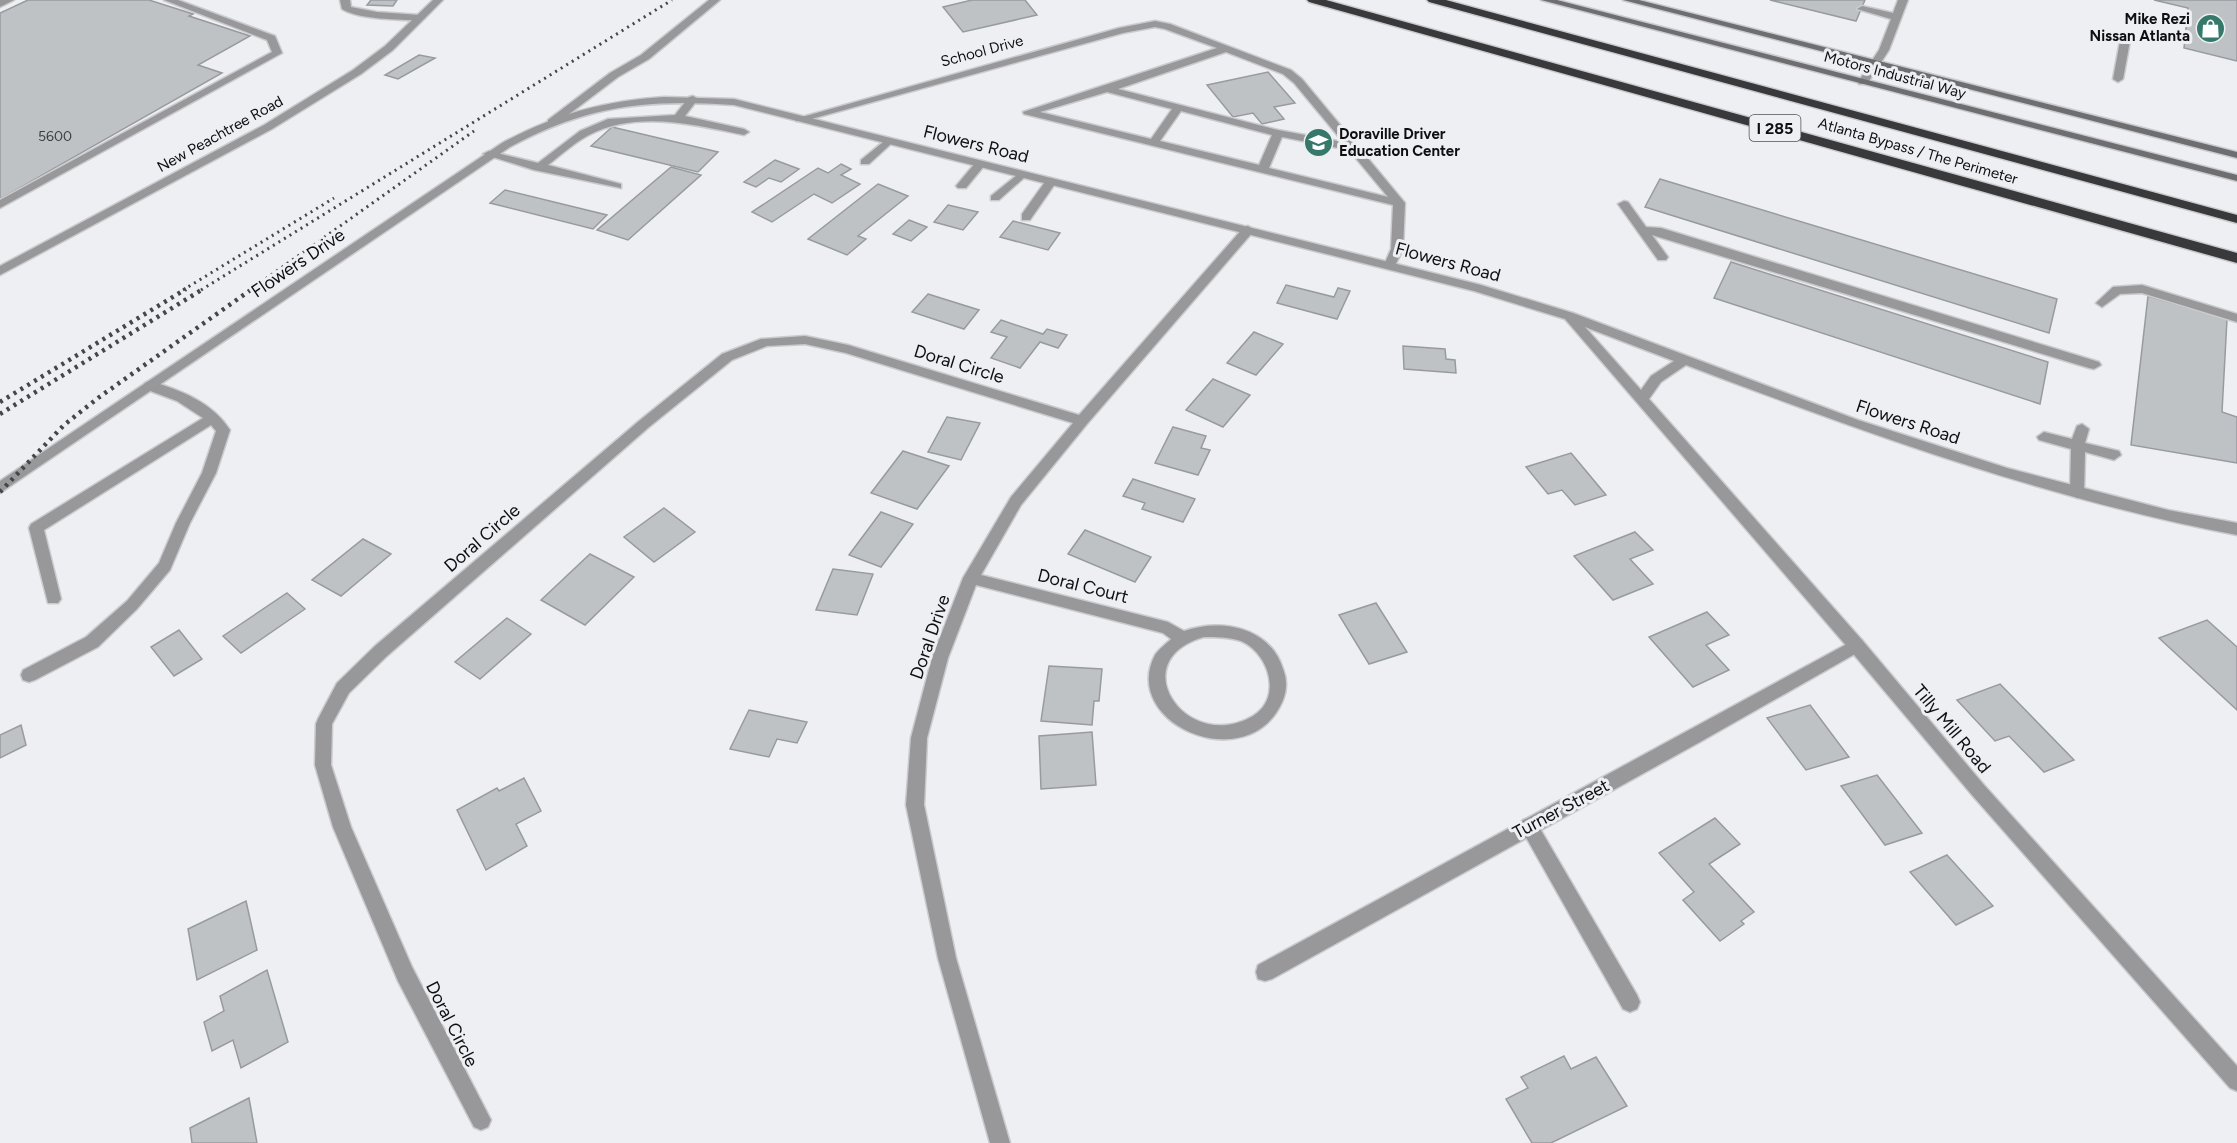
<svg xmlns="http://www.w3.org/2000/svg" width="2237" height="1143" font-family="Figtree,sans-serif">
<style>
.building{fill:#bfc2c5;stroke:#989b9e;stroke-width:1.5}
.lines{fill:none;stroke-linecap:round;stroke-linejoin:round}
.service-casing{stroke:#cacbcf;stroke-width:3}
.minor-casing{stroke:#cacbcf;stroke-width:3}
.tertiary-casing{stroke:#cacbcf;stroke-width:3}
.secondary-casing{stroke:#cacbcf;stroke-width:3}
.motorway-casing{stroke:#cacbcf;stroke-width:3}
.service{fill:#989799;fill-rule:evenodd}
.minor{fill:#989799;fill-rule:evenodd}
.tertiary{fill:#989799;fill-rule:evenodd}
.secondary{fill:#6e6e70;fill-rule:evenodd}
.motorway{fill:#39393c;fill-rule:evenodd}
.rail-far1{stroke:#464649;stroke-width:3;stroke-dasharray:2 4.5;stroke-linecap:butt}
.rail{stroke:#464649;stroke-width:4.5;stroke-dasharray:3 5;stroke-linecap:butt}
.labels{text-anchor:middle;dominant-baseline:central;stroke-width:6;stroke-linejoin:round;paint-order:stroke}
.far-number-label{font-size:14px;fill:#3b3c3e}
.far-poi-label{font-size:15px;font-weight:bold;fill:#0f0f11;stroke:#eeeff3;text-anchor:end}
.far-street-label{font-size:15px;fill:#0f0f11;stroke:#eeeff3}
.shield{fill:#eeeff3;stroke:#525255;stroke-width:1.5}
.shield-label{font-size:16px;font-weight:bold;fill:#0f0f11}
.street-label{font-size:18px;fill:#0f0f11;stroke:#eeeff3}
</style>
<rect width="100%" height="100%" fill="#eeeff3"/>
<!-- building -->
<g class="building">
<polygon points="28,0 149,0 193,14 189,16 250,36 198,65 222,73 0,199 0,13"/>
<polygon points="371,0 397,0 393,6 367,5"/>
<polygon points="972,0 1025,0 1037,15 963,32 943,7"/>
<polygon points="1770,0 1865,0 1856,21"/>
<polygon points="2154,0 2237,0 2237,61 2184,48 2188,8"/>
<polygon points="419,55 435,58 398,79 385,75"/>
<polygon points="1268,72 1295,103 1274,107 1284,119 1262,124 1253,113 1233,117 1207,85"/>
<polygon points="612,127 718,152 698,172 591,146"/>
<polygon points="775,160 799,169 781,182 769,178 756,187 744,182"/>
<polygon points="841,164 851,169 841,175 860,184 832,203 814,194 772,222 752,212 818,168 828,173"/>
<polygon points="671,167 701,175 628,240 597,230"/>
<polygon points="1660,179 2057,299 2049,333 1645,207"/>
<polygon points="878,184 908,196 858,236 866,239 847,255 808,239"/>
<polygon points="505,190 607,215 593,229 490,203"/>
<polygon points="948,205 978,212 963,230 934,222"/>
<polygon points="909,220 927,227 911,241 893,234"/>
<polygon points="1013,221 1060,233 1048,250 1000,237"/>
<polygon points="1731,262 2048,362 2040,404 1714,298"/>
<polygon points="1286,285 1334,297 1338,288 1350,291 1337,319 1277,303"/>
<polygon points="928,294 979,310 964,329 912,312"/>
<polygon points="2148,296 2227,319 2222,412 2237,417 2237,463 2131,445"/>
<polygon points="1001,320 1043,334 1047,329 1067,335 1058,348 1040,342 1020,368 991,358 1007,337 991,332"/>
<polygon points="1254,332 1283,344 1256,375 1227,363"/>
<polygon points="1403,346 1445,349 1446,359 1455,360 1456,373 1404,369"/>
<polygon points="1213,379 1250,395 1223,427 1186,410"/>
<polygon points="947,417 980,423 961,460 928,452"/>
<polygon points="1173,427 1206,436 1201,448 1210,450 1198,475 1155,463"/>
<polygon points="903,451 949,466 917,509 871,493"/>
<polygon points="1571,453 1606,495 1575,505 1562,490 1548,494 1526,467"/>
<polygon points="1133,479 1195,499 1183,522 1142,509 1145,503 1123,496"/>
<polygon points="664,508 695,532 654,562 624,537"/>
<polygon points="881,512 913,524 881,567 849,555"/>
<polygon points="1085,530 1151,557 1135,582 1068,554"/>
<polygon points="1635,532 1653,550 1630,559 1653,584 1613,600 1574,556"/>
<polygon points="363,539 391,554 341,596 312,580"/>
<polygon points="590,554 634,577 585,625 541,600"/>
<polygon points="833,569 873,574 857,615 816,610"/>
<polygon points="287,593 305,609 241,653 223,636"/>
<polygon points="1376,603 1407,652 1369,664 1339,615"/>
<polygon points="1707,612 1729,635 1706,645 1729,670 1693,687 1649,637"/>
<polygon points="507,618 531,634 480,679 455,662"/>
<polygon points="2207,620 2237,647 2237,710 2159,638"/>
<polygon points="179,630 202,659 174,676 151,647"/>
<polygon points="1049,666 1102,669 1099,701 1094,701 1092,725 1041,721"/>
<polygon points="2000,684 2074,760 2044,772 2009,736 1995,741 1957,700"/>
<polygon points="1810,705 1849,757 1806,770 1767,718"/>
<polygon points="749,710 807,722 797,743 777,739 769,757 730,749"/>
<polygon points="21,725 26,745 0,758 0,735"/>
<polygon points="1092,732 1096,785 1041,789 1039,736"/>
<polygon points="1877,775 1922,833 1885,845 1841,786"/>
<polygon points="524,778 541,811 516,824 527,846 486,870 457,810 497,788 499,791"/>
<polygon points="1715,818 1740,844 1709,864 1754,912 1741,921 1744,924 1720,941 1683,900 1694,892 1659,853"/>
<polygon points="1947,855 1993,906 1956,925 1910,872"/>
<polygon points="246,901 257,950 197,980 188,929"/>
<polygon points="267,970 288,1042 241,1068 233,1040 212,1051 204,1022 224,1011 220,996"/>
<polygon points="1564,1056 1571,1069 1596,1057 1627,1106 1551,1143 1532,1143 1506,1099 1528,1088 1521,1077"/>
<polygon points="249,1098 257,1143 192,1143 190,1128"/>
</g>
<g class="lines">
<defs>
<g id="service">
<polygon points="0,0 14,0 0,7"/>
<polygon points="164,0 178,0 275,36 282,53 0,208 0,200 272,52 267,40"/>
<path d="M340,0H350L351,7L377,12L420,15L425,18L420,21C399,19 359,20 342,9Z"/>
<polygon points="709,0 720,0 649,59 618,77 556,124 548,124 548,120 610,73 641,55"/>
<polygon points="1898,0 1908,0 1889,50 1867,84 1859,84 1858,82 1879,50 1891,19 1857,9 1862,6 1893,13"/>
<path d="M1155,21L1170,24L1291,70L1302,79L1405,203L1403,249L1394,268L1390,269L1384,265L1391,249L1393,205L1024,114L1023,112L1217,48L1165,29L1155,27L1123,33L804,121H796L795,119L1119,28ZM1226,52L1283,74L1294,83L1343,142L1278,130L1118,89ZM1107,92L1172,109L1151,139L1040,112ZM1181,111L1272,135L1259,165L1160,141ZM1282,137L1349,150L1388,197L1269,168Z"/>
<polygon points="2125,38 2130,41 2123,79 2118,82 2113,79 2120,41"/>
<path d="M693,96L698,99L685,116L744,129L749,132L744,135C695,125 637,110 589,135C575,142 561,155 548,165L621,184V188L534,170L483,154L489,151L538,163L580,131L608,119L675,115L689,97Z"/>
<polygon points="888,138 892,139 892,143 869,164 861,164 861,160"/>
<polygon points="980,161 986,164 984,166 966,188 958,188 956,186 976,162"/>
<polygon points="1022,171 1028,174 1026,176 999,200 991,200 991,196"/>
<polygon points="1051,178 1057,181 1030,220 1022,220 1022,214 1047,179"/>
<polygon points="1624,201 1628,202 1646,227 1661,228 2099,362 2101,365 2094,369 2089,368 1652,235 1668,257 1666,260 1658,260 1618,204"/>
<polygon points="2142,285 2237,314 2237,322 2142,293 2120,294 2102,307 2096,303 2113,287"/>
<path d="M150,381C180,390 212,402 230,430L216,473L190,523L170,570L137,609L98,647L35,680L29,682L23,680L21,675L23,670L86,637L127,601L159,563L176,523L202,473L216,431L211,425L44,530L61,599L58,603H48L29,528L31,524L203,418L177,401L145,389L143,386L145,383Z"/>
<polygon points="2082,424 2089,429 2085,443 2119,451 2121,455 2114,460 2085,452 2084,493 2077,498 2070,493 2071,449 2039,440 2037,437 2044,432 2072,439 2077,426"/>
<polygon points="1529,818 1535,820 1637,995 1640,1002 1637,1009 1630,1012 1623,1009 1523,832 1520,826 1523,820"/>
</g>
<g id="minor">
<path d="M1248,226L1254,230L1252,233L1087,424L1021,505L981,575L1168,622L1184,631C1221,618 1270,627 1283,669C1287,679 1287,690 1283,700C1250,780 1119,724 1155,655C1159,649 1166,644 1171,639L1163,633L976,585L948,658L927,738L924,805L956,958L1010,1143H990L938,958L906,805L911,738L932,658L963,578L1011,497L1073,423L846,353L805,344L767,346L732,360L649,427L387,656L349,693L332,724L331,765L351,827L412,967L491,1120L488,1127L481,1130L474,1127L398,981L333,827L315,765L316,724L318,719L337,683L375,646L639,421L722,354L761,339L805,336L848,345L1079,415L1244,227ZM1204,637C1216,637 1229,637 1241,641C1269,653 1283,698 1253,716C1186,755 1122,660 1204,637Z"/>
<polygon points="1856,639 1862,640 1864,645 1862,650 1700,742 1272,979 1265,981 1258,979 1256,972 1258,965"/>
</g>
<g id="tertiary">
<polygon points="433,0 443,0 393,50 361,74 272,129 0,275 0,266 264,125 353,70 385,46"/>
<path d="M664,97L734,99L1481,285L1573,313L1858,420L2007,468L2168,510L2237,523V535C2047,499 1866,433 1686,365L1661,382L1649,399L1862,640L1984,785L2237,1066V1091L2230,1088L1972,795L1850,650L1565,319L1474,291L734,105C646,99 588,105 510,147L0,493V481L502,143C556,114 603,101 664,97ZM1585,327L1674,361L1651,376L1641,390Z"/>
</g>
<g id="secondary">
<polygon points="1541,0 1557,0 2237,175 2237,181"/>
<polygon points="1623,0 1639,0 2237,152 2237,158"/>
</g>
<g id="motorway">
<polygon points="1307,0 1326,0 2237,253 2237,263 1309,2"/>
<polygon points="1427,0 1446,0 2237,215 2237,223 1429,2"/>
</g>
</defs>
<!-- service casing -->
<use href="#service" class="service-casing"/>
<!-- minor casing -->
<use href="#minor" class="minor-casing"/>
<!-- tertiary casing -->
<use href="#tertiary" class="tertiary-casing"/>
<!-- secondary casing -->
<use href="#secondary" class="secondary-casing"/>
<!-- motorway casing -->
<use href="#motorway" class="motorway-casing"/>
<!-- service -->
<use href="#service" class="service"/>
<!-- minor -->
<use href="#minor" class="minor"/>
<!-- tertiary -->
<use href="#tertiary" class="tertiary"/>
<!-- secondary -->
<use href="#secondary" class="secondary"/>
<!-- motorway -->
<use href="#motorway" class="motorway"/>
<!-- rail-far1 -->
<g class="rail-far1">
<polyline points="183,290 334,198"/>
<polyline points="201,290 672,0"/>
<polyline points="250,290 474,131"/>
</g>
<!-- rail -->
<g class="rail">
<polyline points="0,402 186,289"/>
<polyline points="0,414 203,289"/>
<polyline points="0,492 64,425 98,398 252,289"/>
</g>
</g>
<!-- icons -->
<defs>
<symbol id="shop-disc" viewBox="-11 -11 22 22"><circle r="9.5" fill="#36796b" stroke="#eeeff3"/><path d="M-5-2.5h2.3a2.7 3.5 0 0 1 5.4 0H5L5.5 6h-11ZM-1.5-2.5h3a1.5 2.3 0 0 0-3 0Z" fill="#fff"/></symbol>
<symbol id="school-disc" viewBox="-11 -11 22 22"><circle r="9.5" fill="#36796b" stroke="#eeeff3"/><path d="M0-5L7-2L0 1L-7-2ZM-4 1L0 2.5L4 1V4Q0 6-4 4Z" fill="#fff"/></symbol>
</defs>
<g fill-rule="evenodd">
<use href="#shop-disc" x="2194" y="12" width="33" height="33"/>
<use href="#school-disc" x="1302" y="126" width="33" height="33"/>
</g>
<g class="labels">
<!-- far-number labels -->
<g class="far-number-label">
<text x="55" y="136">5600</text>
</g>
<!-- far-poi labels -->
<g class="far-poi-label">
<text x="2190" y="19">Mike Rezi<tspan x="2190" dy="17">Nissan Atlanta</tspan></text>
<text x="1339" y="134" text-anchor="start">Doraville Driver<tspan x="1339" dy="17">Education Center</tspan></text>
</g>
<!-- far-street labels -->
<g class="far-street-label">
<text transform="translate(982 51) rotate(-15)">School Drive</text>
<text transform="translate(1895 75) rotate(15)">Motors Industrial Way</text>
<text transform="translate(220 134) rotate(-29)">New Peachtree Road</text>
<text transform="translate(1918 151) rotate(16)">Atlanta Bypass / The Perimeter</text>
</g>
<!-- shield labels -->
<rect class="shield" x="1749.5" y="115" width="51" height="26" rx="4.5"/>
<g class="shield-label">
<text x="1775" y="128">I 285</text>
</g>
<!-- street labels -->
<g class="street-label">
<text transform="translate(976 144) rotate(14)">Flowers Road</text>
<text transform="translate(1448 262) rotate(15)">Flowers Road</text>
<text transform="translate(298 263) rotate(-34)">Flowers Drive</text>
<text transform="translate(959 364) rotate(17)">Doral Circle</text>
<text transform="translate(1908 422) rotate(18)">Flowers Road</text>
<text transform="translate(482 538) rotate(-41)">Doral Circle</text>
<text transform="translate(1083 586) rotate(14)">Doral Court</text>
<text transform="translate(930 637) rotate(-71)">Doral Drive</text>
<text transform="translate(1952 729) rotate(50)">Tilly Mill Road</text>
<text transform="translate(1561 809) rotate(-28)">Turner Street</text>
<text transform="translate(452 1024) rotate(63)">Doral Circle</text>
</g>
</g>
</svg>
